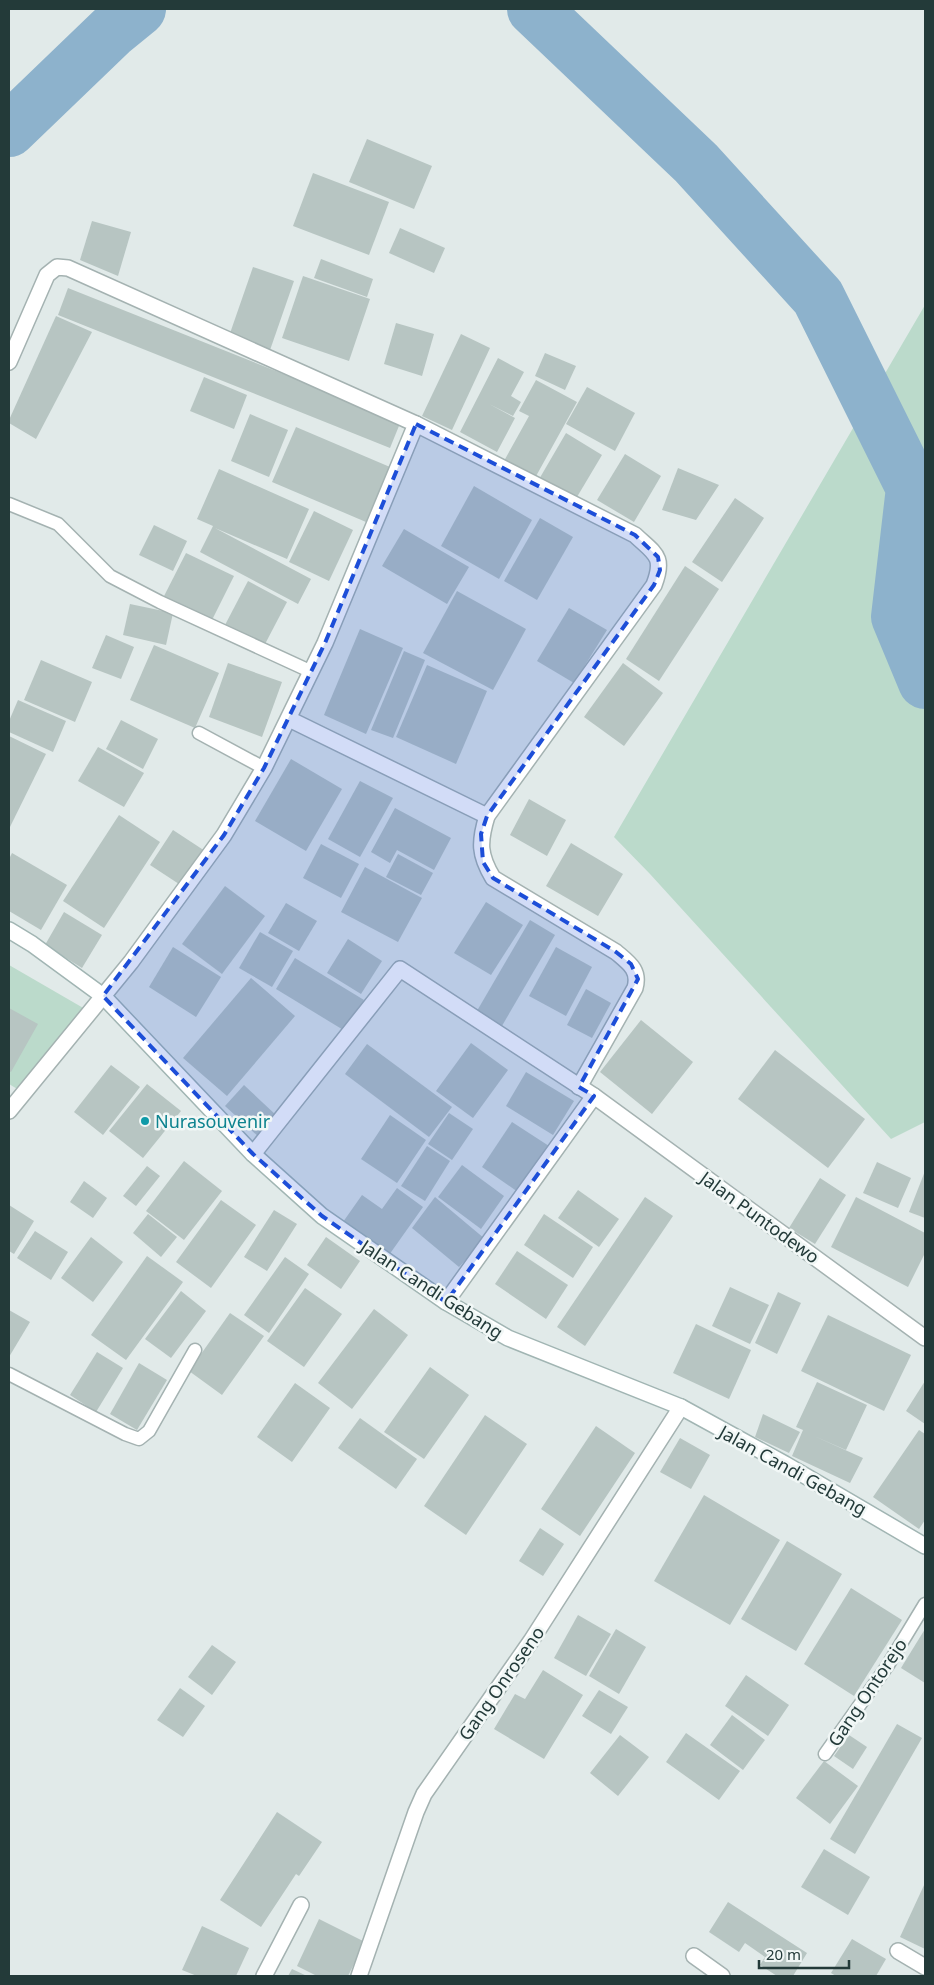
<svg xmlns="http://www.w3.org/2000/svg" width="934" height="1985" font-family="'Noto Sans',sans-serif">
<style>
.green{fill:#bbdacb}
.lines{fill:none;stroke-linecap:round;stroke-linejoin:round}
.river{stroke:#8db2cc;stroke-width:54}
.building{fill:#b7c5c2}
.service-casing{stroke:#a4b2b1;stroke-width:15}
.minor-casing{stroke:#a4b2b1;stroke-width:18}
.secondary-casing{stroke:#a1b5b3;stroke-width:18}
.service{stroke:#fff;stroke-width:12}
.minor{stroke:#fff;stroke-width:15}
.secondary{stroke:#fff;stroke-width:15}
.marked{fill:#1d4ed8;fill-opacity:0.2;stroke:#1d4ed8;stroke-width:4;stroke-dasharray:10 6;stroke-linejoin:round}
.culture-dot{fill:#0f9aa8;stroke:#f1f7f6;stroke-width:2}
.labels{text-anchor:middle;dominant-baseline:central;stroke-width:5;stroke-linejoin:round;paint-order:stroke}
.culture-label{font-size:18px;fill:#0d838f;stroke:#f1f7f6;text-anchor:start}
.street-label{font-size:18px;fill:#233a39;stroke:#f1f7f6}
</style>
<rect width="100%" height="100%" fill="#e1eae9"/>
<!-- green -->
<g class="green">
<polygon points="925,305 925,1122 891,1139 650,874 614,837"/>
<polygon points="9,965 85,1009 29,1096 9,1084"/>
</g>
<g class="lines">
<!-- river -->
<g class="river">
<polyline points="534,9 696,163 818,297 913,488 898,617 925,682"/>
<polyline points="9,130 112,31 139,9"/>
</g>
</g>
<!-- building -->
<g class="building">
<polygon points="367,139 432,166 414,209 349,182"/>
<polygon points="313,173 389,202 369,255 293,226"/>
<polygon points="92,221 131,232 118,276 80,260"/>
<polygon points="400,228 445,248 434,273 389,253"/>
<polygon points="321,259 373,279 367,297 314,278"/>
<polygon points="253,267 294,281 269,353 228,339"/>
<polygon points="303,276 370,299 349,361 282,338"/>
<polygon points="68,288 401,421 390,448 58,315"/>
<polygon points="56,316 92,332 36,439 9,423 9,420"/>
<polygon points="396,323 434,334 422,376 384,364"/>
<polygon points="461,334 490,348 452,430 422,416"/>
<polygon points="545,353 576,366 565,390 535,376"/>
<polygon points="498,358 524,372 511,396 521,402 513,416 489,404 515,418 497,452 460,432"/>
<polygon points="204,377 247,395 234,429 190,411"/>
<polygon points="536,380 577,402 535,478 504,461 529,416 519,411"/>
<polygon points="587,387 635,413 615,451 566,424"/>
<polygon points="250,414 288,430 269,477 231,461"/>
<polygon points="296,427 390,467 366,522 272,482"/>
<polygon points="566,433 602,455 574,502 538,481"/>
<polygon points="625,454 661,476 634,522 597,500"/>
<polygon points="678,468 719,485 696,520 662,510"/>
<polygon points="219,469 309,509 287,559 215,528 311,579 298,604 200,552 213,526 197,519"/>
<polygon points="474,486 532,520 499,579 441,546"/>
<polygon points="735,498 764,518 722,582 692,562"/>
<polygon points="314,511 353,530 329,581 289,562"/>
<polygon points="540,518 573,537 537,600 504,581"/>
<polygon points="154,525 187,541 173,571 139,555"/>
<polygon points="404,529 469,567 447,604 382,566"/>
<polygon points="186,553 234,576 211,622 163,598"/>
<polygon points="685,566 719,589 659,681 626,659"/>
<polygon points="248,581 287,602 264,646 225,625"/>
<polygon points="457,591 526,629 493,690 423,653"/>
<polygon points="130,604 173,613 166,645 123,635"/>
<polygon points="569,608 607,630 574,683 537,661"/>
<polygon points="360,629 403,648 366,734 324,715"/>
<polygon points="106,635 134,647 121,679 92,668"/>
<polygon points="154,645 219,673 195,728 130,700"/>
<polygon points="404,651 425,660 393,738 371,730"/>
<polygon points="41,660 92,682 75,722 24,700"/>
<polygon points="228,663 282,682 262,737 209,717"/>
<polygon points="623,663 663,693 624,746 584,717"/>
<polygon points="427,665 487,691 456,764 396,737"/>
<polygon points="18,700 66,721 53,752 9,732 9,721"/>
<polygon points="121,720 158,739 143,769 106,749"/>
<polygon points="9,736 46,754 9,829"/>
<polygon points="98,747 144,773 124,807 78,781"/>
<polygon points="291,759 342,789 306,851 255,821"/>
<polygon points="360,781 393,798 360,857 328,839"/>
<polygon points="529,799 566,820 547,856 510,835"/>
<polygon points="395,808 451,838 434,870 397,850 390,863 371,852"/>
<polygon points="119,815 160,842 104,928 63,901"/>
<polygon points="173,830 205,851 182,886 150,865"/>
<polygon points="571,843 623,874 598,916 546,886"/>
<polygon points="321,844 359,864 341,898 303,878"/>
<polygon points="12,853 67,885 41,930 9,911 9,859"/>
<polygon points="398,854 433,873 421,895 386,877"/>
<polygon points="365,867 422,898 398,942 341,912"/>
<polygon points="225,886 265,916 222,974 182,944"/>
<polygon points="486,902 523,925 491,975 454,953"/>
<polygon points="286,903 317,921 299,951 268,933"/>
<polygon points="64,912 102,935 82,968 45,945"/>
<polygon points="530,920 555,935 499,1031 474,1016"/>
<polygon points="260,932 293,951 272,987 239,968"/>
<polygon points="348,939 382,961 361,994 327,973"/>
<polygon points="173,947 221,977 196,1017 149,987"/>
<polygon points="556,947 592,967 566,1016 529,996"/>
<polygon points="295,958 364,1000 345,1031 276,989"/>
<polygon points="251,978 295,1016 227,1096 183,1058"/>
<polygon points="586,989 611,1003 592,1038 567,1025"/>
<polygon points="9,1008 38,1024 11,1072 9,1071"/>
<polygon points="641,1020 693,1062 652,1114 600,1072"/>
<polygon points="471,1043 508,1070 473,1118 436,1091"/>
<polygon points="367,1044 452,1107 429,1137 345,1074"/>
<polygon points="775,1050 865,1119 828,1168 738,1099"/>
<polygon points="111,1065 140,1087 103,1135 74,1112"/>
<polygon points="526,1072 574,1101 553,1135 506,1106"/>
<polygon points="147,1084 181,1111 143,1158 109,1131"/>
<polygon points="244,1085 277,1116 261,1139 225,1106"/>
<polygon points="449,1113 473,1129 452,1160 428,1144"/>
<polygon points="390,1115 426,1140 397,1183 361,1159"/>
<polygon points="512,1122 549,1146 518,1192 482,1167"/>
<polygon points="427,1146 450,1161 425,1201 401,1186"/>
<polygon points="184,1161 222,1191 184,1240 146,1211"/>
<polygon points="877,1162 911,1178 898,1208 863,1193"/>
<polygon points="462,1165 504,1196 481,1229 438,1197"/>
<polygon points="147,1166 160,1176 136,1206 123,1196"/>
<polygon points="925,1171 925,1218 909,1212"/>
<polygon points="820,1178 846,1195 815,1244 789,1228"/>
<polygon points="84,1181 107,1198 93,1218 70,1202"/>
<polygon points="397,1188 423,1207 389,1255 343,1222 362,1195 382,1209"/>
<polygon points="578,1190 619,1219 599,1247 558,1218"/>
<polygon points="435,1197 485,1239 459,1267 412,1228"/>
<polygon points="645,1197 673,1216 585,1346 557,1327"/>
<polygon points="856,1197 925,1233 925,1253 908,1287 831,1247"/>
<polygon points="221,1200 256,1225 211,1288 176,1262"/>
<polygon points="9,1205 34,1221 14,1254 9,1251"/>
<polygon points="274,1210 297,1224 267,1271 244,1257"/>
<polygon points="148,1214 177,1237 161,1257 133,1233"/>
<polygon points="544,1214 593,1247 573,1278 524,1245"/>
<polygon points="35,1231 68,1252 51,1280 17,1258"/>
<polygon points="91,1237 123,1262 93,1302 61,1278"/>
<polygon points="326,1237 360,1261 341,1289 307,1265"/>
<polygon points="517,1251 568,1285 546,1319 495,1284"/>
<polygon points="147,1256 183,1282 126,1360 91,1335"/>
<polygon points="285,1257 309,1274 269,1333 244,1315"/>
<polygon points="730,1287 769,1305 750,1344 712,1326"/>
<polygon points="305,1288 342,1314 304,1367 267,1341"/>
<polygon points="181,1291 206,1311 171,1358 145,1339"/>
<polygon points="778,1292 801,1303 777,1354 755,1343"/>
<polygon points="374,1309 408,1335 352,1409 318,1383"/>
<polygon points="9,1310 30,1322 9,1357"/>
<polygon points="230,1313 264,1336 222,1395 189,1371"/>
<polygon points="828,1315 911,1355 884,1411 801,1371"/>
<polygon points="696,1324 751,1350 729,1399 673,1373"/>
<polygon points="97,1352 123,1368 96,1412 70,1395"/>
<polygon points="139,1363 167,1380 137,1430 110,1414"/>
<polygon points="430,1367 469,1395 424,1459 384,1432"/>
<polygon points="925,1381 925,1424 906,1411"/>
<polygon points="817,1382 867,1405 846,1450 814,1436 863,1458 850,1483 792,1456 803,1430 796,1427"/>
<polygon points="295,1383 330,1408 292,1462 257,1437"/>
<polygon points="763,1414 800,1432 789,1453 755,1437"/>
<polygon points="485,1415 527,1444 466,1535 424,1506"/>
<polygon points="360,1418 417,1459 396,1489 338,1448"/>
<polygon points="596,1426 635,1453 580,1536 541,1509"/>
<polygon points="919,1430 925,1434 925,1520 919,1529 873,1497"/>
<polygon points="680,1438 710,1455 691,1489 660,1472"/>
<polygon points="704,1495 780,1540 730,1625 654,1581"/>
<polygon points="540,1528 564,1544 543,1576 519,1561"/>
<polygon points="787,1541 842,1574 796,1651 741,1619"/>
<polygon points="851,1588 902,1620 854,1696 804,1664"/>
<polygon points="578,1615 611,1634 586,1676 554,1658"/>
<polygon points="616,1629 646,1647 619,1694 589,1676"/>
<polygon points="925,1629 925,1683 901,1668"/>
<polygon points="212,1645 236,1662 212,1695 188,1677"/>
<polygon points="543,1670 583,1695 544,1759 494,1729 515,1694 525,1699"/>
<polygon points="746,1675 789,1705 768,1736 725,1706"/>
<polygon points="180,1688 205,1706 183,1737 157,1720"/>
<polygon points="599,1690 628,1707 611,1734 582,1716"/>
<polygon points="732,1715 765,1740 743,1770 710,1745"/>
<polygon points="897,1724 922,1738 855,1854 830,1839"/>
<polygon points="686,1733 740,1771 719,1800 666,1762"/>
<polygon points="620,1735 649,1757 618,1796 590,1773"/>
<polygon points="849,1735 867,1747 853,1769 834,1756"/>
<polygon points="824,1761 858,1786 830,1824 796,1798"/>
<polygon points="277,1812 322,1842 299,1876 296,1874 261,1927 220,1900"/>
<polygon points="824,1849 870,1877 848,1915 801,1887"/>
<polygon points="925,1883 925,1949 900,1937"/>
<polygon points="728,1902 807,1953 793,1976 777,1976 760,1965 765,1957 745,1943 739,1952 709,1932"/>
<polygon points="319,1919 365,1942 348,1976 317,1976 297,1966"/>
<polygon points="202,1926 249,1948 236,1976 197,1976 182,1970"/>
<polygon points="852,1939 886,1959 876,1976 836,1976 831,1973"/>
<polygon points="292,1969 307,1976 288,1976"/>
</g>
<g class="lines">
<defs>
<g id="service">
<polyline points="9,504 58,524 110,576 160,602 312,672"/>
<polyline points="199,733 264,768"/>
<polyline points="9,1374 125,1434 139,1439 149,1431 195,1350"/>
<polyline points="825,1754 888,1665 925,1604"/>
</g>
<g id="minor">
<polyline points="9,362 47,275 57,267 68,268 416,424 325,643 264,768 224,835 131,962 9,1111"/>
<path d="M416,424L635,535C655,554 665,556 654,585L487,816C479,842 479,855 493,878L616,952C629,963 640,970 635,988L579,1087"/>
<polyline points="289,719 487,816"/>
<polyline points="594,1096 925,1338"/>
<polyline points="253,1154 400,969 594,1096 446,1302"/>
<polyline points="898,1951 925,1967"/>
<polyline points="694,1956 722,1976"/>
<polyline points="264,1976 301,1905"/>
<polyline points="359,1976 416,1812 424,1794 531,1641 681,1407"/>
</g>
<polyline id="secondary" points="9,930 32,944 103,996 253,1154 322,1216 446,1302 508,1338 681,1407 785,1464 925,1546"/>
</defs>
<!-- service casing -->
<use href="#service" class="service-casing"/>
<!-- minor casing -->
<use href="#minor" class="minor-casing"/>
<!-- secondary casing -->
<use href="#secondary" class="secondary-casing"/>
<!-- service -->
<use href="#service" class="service"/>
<!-- minor -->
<use href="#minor" class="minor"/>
<!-- secondary -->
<use href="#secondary" class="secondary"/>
</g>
<!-- marked area -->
<path class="marked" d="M416,424L635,535L658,557L660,570L654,585L487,816L481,834L483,862L493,878L616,952L631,964L638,979L579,1087L594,1096L446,1302L322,1216L253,1154L103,996L224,835L264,768L325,643Z"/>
<!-- markers -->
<circle class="culture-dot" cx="145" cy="1121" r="5"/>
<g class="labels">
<!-- culture labels -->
<g class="culture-label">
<text x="155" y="1121">Nurasouvenir</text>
</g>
<!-- street labels -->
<g class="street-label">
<text transform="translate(760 1217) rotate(36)">Jalan Puntodewo</text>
<text transform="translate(432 1289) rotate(33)">Jalan Candi Gebang</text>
<text transform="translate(793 1470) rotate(29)">Jalan Candi Gebang</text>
<text transform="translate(501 1683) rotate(-55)">Gang Onroseno</text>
<text transform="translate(867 1692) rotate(-56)">Gang Ontorejo</text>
</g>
</g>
<!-- border -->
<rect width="934" height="1985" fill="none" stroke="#233a39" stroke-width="20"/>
<!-- scale -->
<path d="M759 1960v8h90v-8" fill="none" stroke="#233a39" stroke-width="2.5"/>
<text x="766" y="1960" font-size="15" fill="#233a39" stroke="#f1f7f6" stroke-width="4" paint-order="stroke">20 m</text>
</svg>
